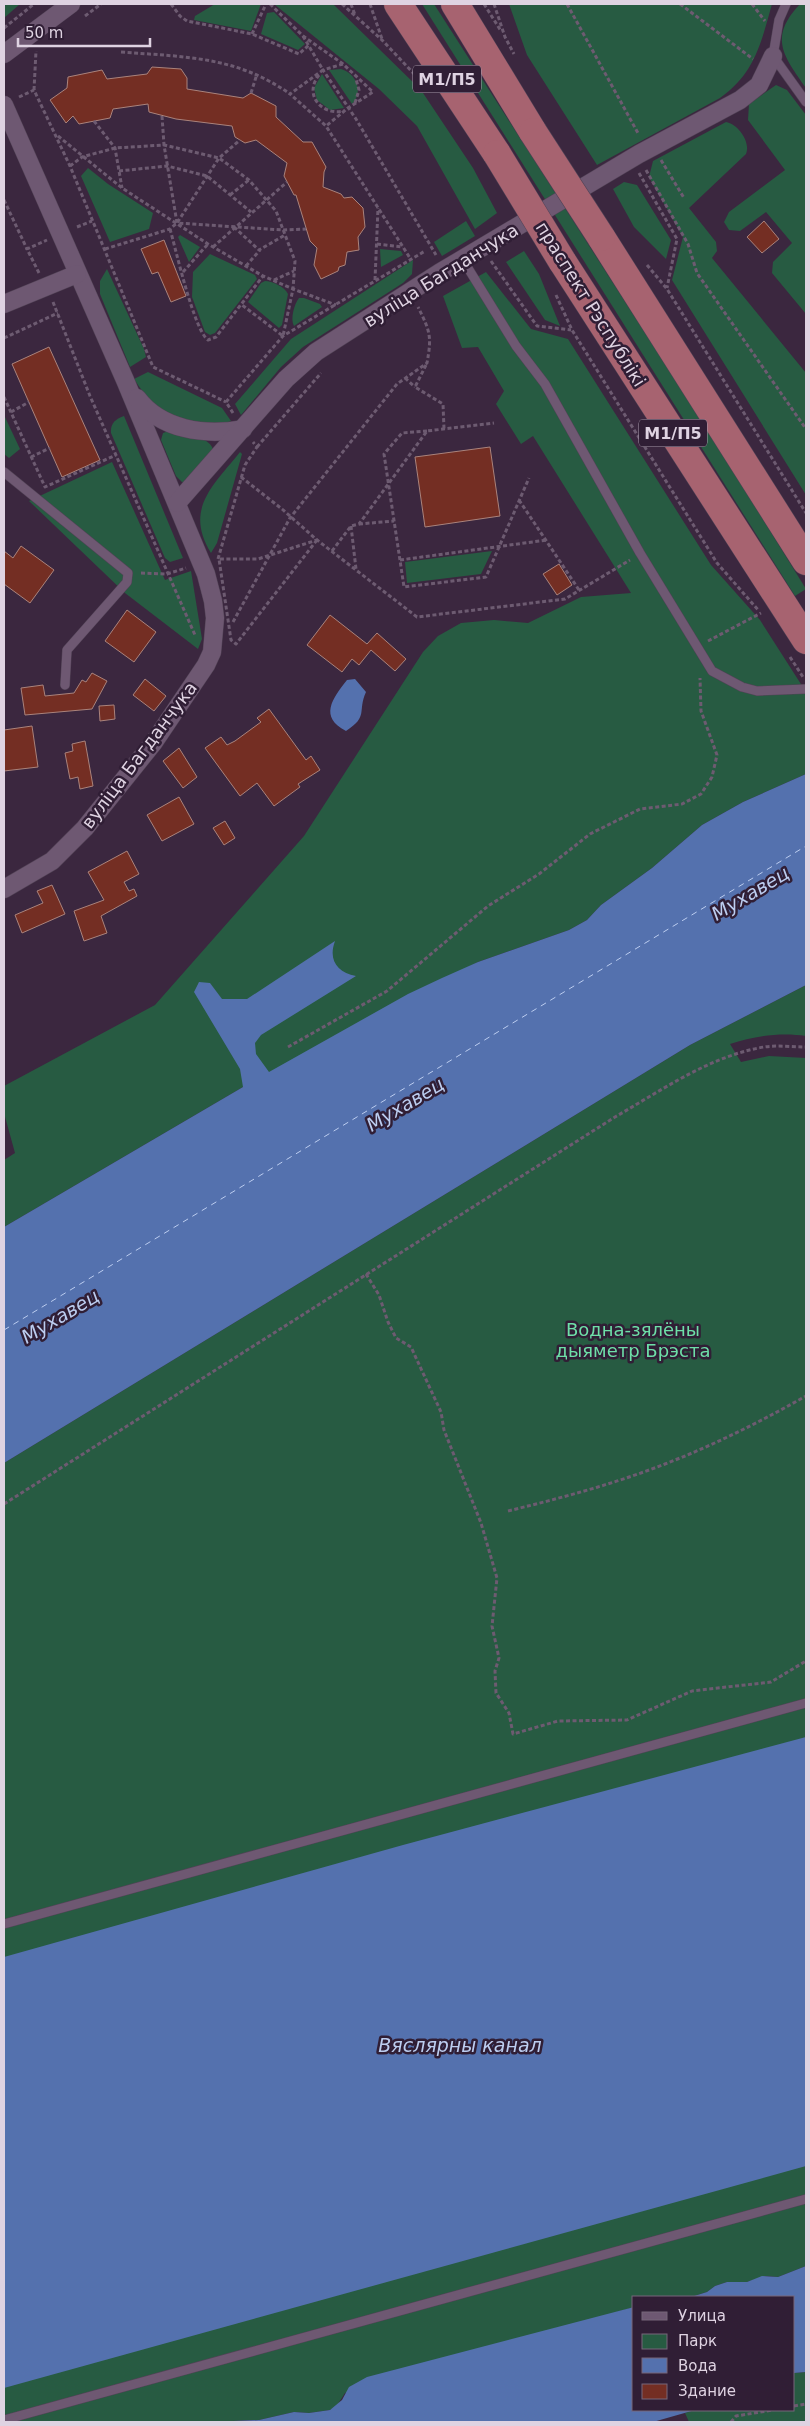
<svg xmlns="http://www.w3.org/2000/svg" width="810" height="2426" font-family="'DejaVu Sans',sans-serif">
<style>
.green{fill:#275b42}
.water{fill:#5471ae}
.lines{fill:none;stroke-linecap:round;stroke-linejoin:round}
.ferry{stroke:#bccdf0;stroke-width:1;stroke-dasharray:6 5;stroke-linecap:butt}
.building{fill:#742e23;stroke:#aa837c}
.service-casing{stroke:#524356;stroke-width:10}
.minor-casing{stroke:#524356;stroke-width:19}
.trunk-casing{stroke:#524356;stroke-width:29}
.path{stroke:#6d5b71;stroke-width:3;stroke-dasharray:4 2.5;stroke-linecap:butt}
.service{stroke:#6e5872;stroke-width:9}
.minor{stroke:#6e5872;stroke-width:18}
.trunk{stroke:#a76370;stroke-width:28}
.trunk-bridge-casing{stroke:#524356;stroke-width:29;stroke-linecap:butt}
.trunk-bridge{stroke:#a76370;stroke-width:28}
.labels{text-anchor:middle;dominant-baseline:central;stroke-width:5;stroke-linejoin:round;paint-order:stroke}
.shield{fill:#301e35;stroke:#aa9dae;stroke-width:1}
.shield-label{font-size:16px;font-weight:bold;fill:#dfd3e2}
.street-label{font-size:18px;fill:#dfd3e2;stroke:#301e35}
.park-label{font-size:18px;fill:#6edfa8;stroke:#301e35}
.water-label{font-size:19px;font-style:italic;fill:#bccdf0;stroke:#301e35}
</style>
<rect width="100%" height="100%" fill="#3b273f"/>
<!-- green -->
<g class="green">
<polygon points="4,4 20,4 4,18"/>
<polygon points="215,4 261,4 251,31 194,20 195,16"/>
<polygon points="274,4 333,4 421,90 473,168 497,213 475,229 417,126 379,89"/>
<polygon points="422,4 434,4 717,445 806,589 795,596"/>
<path d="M509,4H772C761,43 755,73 720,98L597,165L527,55Z"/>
<path d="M806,4V88C784,56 768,38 800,4Z"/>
<polygon points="274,12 305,44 298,50 261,34 267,13"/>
<path d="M341,69C356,73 364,92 352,104L329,70Z"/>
<polygon points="322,74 344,108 330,110 317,100 314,88"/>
<polygon points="776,85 787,90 806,115 806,314 772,273 773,262 792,243 766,212 740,231 729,230 724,222 729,212 785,170 748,120 749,104"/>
<path d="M726,122C738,124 751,142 746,154L689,208L716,242L717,251L712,258L806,373V495L672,280L683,237L649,177L653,161Z"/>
<polygon points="88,168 108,184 153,213 149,229 110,242 81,176"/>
<polygon points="624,182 637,185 671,240 666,259 634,227 613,189"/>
<polygon points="466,221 475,236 442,256 434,242"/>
<polygon points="180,235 200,247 189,262 178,237"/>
<polygon points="380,249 401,251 403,255 381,267"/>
<polygon points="524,251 539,274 560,326 545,320 506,262"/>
<polygon points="210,254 255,275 257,279 215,333 210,335 205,332 192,297 193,272"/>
<polygon points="413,260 412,274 403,283 303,347 281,367 241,415 235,404 291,339"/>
<polygon points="107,269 144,349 146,357 130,367 100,294 100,281"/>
<polygon points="486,272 531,329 568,339 711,565 760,620 806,692 806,774 743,802 702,825 652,868 601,905 587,920 569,930 478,962 243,1087 4,1227 4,1160 15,1153 4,1113 4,1086 155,1005 304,836 423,652 438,636 461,623 494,620 528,623 581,597 631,593 533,436 521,444 496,404 504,391 478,347 462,348 443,296"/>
<path d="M265,281C272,281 285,287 288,294L282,325L279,328L248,302L261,283Z"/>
<path d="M304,298L320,304L322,307L294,326C290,320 294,304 299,298Z"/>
<path d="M148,372L222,408L231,421C208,431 172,419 154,404C146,397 140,388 134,379Z"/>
<polygon points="4,415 20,449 9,458 4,454"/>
<path d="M124,416L183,558L170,562L165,558L111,433C110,423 116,419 124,416Z"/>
<path d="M169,431C182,434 208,435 213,449L186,482H182L176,476L161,440L163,433Z"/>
<path d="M240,452L242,454L217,543L211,553C184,509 213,486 240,452Z"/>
<polygon points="112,462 165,580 191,571 202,639 198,649 125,593 29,501"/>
<polygon points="492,551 481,574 407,583 405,562"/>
<path d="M806,985V1036C781,1032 754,1036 730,1044L741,1062L769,1056L806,1058V2266L778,2277L766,2276L747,2282H727L715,2286L707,2292L691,2297H634V2307L345,2393L336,2407L330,2410L309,2413L294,2412L259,2420L210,2422H4V1463L690,1045Z"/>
<polygon points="806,2372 806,2422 689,2422 685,2413 695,2410 794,2410 794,2373"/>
</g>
<!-- water -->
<g class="water">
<path d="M355,679L366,692C357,712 369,716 346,731C319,717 332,699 347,680Z"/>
<path d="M806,774V985L690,1045L4,1463V1227L243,1087L240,1069L194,992L199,982L210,983L222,999H247L335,941C328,960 337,972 356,976L261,1035L255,1043L256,1054L269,1072L408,994L442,978L478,962L569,930L587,920L601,905L652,868L702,825L743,802Z"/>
<polygon points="806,1737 806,2166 4,2388 4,1957 403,1845"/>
<polygon points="806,2266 806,2372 794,2373 794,2297 691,2297 707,2292 715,2286 727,2282 747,2282 762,2276 778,2277"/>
<polygon points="634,2307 634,2410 695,2410 653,2422 210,2422 259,2420 294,2412 309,2413 330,2410 342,2400 349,2387 367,2377"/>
</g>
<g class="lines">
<!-- ferry -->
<polyline class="ferry" points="4,1330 806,846"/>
</g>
<!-- building -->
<g class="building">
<polygon points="152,67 181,69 187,78 187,89 243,98 251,93 276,106 276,117 303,142 312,142 326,167 324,172 323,187 341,194 344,198 352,197 363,208 365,227 358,237 359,250 347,252 345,265 339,267 338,271 321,279 314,265 317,248 310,241 296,195 294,195 284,176 287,163 256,140 245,143 235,137 232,126 176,119 149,112 148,104 113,109 110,118 79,124 73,116 66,123 50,100 67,88 68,77 102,70 107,79 147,74"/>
<polygon points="764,221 779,239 762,253 747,237"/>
<polygon points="164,240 186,296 171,302 158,272 152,274 141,249"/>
<polygon points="49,347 100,460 62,477 12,364"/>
<polygon points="490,447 500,516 425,527 415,457"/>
<polygon points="21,546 54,570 30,603 4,584 4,551 13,558"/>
<polygon points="559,564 572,585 557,595 543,574"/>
<polygon points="127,610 156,632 134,662 105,641"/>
<polygon points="330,615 367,644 377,633 406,659 395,671 371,650 359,665 352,659 342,672 307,645"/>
<polygon points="92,673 107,681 92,709 25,715 21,688 43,685 45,696 74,693 82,680 86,682"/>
<polygon points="145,679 166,696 154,711 133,695"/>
<polygon points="114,705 115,719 100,721 99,706"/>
<polygon points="269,709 306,760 311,756 320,770 298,784 300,787 274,806 257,783 240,796 205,748 221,737 227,745 235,741 261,722 257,718"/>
<polygon points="32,726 38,767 4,771 4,730"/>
<polygon points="85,741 93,786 80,789 78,777 70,779 65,753 73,751 72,744"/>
<polygon points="179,748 197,777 183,788 163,761"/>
<polygon points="179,797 194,824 162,841 147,815"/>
<polygon points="225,821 235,838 224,845 213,828"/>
<polygon points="127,851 139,874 124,882 129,891 134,889 137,896 101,916 107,933 84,941 74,911 104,900 88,872"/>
<polygon points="52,885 65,914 22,933 15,915 43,903 37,891"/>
</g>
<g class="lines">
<defs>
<g id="service">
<polyline points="786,4 779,20 773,56 806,102"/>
<polyline points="463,260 516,346 545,384 640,553 712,671 742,687 757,691 806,689"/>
<polyline points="4,472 128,573 127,582 67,650 65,685"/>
<polyline points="4,1924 806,1703"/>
<polyline points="4,2420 806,2199"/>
</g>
<g id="minor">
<polyline points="4,54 71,4"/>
<polyline points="4,105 125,380 206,574 213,601 215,618 212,652 206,665 154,742 85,828 52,861 4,889"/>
<polyline points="4,304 77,274"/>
<path d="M137,398C161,430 205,436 243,429"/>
<polyline points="177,503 286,379 316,352 439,273 639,154 740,100 759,85 773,56"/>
</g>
<g id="trunk">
<polyline points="398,4 497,154"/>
<polyline points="455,4 533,132"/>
<polyline points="601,237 806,561"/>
<polyline points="562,261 806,640"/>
</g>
</defs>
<!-- service casing -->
<use href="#service" class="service-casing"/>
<!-- minor casing -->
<use href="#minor" class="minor-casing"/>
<!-- trunk casing -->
<use href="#trunk" class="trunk-casing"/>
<!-- path -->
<g class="path">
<polyline points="171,4 180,16 187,21 252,34 299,54 309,45"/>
<polyline points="270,4 303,36 343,64 373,92 348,108 326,126"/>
<polyline points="342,4 382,40 419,79"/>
<polyline points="351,4 355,15"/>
<polyline points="370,4 382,39"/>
<polyline points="484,4 501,31"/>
<polyline points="494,4 505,37 514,54"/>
<polyline points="567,4 639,135"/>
<polyline points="680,4 753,59"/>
<polyline points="752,4 765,21"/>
<polyline points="85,16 101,4"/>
<polyline points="4,28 34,4"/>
<polyline points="252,34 266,4"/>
<polyline points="303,36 323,70 290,94 326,126 410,258"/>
<path d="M121,52C185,57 236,56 290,94"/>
<polyline points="343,64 323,70 356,119 436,255"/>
<path d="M319,75C303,95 322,116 344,111"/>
<polyline points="34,90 36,51"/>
<polyline points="251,93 257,74"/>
<polyline points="19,97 34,90 70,166 153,367 226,402"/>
<polyline points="355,103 359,90 356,79"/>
<polyline points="162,116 164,145 177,223 283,230 306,229"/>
<polyline points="94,121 115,148 122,188"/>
<polyline points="58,136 122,188 208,244 263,276 293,289 336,305"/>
<polyline points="661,160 684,198"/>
<polyline points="70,166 82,157 115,148 164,145 219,158 249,180 276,211 295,261 293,289 283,336 242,305"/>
<polyline points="646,170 688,244 697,273 806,429"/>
<polyline points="119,171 167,166 207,176 251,212"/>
<polyline points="639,173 677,239 667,288"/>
<polyline points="230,195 249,180"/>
<polyline points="4,200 27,249"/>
<polyline points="77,227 92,221"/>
<polyline points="234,227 259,250 285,235"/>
<path d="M170,229C176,250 194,330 208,340L216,337L263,276"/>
<polyline points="377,244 403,247"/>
<polyline points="213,247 287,182"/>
<polyline points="105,249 170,229 177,223 219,158 240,140"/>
<polyline points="491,261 537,326 571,330"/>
<polyline points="647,265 667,289 806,513"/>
<polyline points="246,266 260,250"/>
<polyline points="183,272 208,244"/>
<polyline points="39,273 27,249 47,240"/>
<polyline points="274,280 294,271"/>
<polyline points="375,280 378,208"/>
<polyline points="556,295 572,330 717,563 759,611"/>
<polyline points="53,302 90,396 195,635"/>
<polyline points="4,338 58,313"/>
<polyline points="426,365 415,387 443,404 444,429"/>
<polyline points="405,378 415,387"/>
<polyline points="4,397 45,487 116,455"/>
<polyline points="11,412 29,402"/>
<polyline points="233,413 226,402 283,336 425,251"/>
<polyline points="427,431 402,433 384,454 404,587 486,577 529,478"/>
<polyline points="257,447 321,373"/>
<polyline points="31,457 50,448"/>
<polyline points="241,477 282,509 317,540 417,617 565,599 630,560"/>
<polyline points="519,500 579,590"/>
<polyline points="359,524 394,521"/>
<polyline points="351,526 356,569"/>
<polygon points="317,540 236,644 231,640 219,559 258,559"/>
<polyline points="332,551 351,526 359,524 427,431 494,423"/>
<polyline points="218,559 245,465 257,447 253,442"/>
<polyline points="400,560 547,540"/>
<polyline points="141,573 167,574 186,568"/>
<path d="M233,622L290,518L397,384L427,363C432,336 430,331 418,307"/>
<polyline points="708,641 761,613"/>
<polyline points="790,657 803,677"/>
<polyline points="288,1047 387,991 488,906 539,874 590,834 640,809 682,804 701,794 712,777 717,755 701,711 700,678"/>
<polyline points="366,1274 379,1295 388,1322 396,1338 411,1347 441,1412 444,1430 481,1523 497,1578 492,1626 499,1658 495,1671 496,1693 509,1713 513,1734 558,1721 627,1720 692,1691 771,1682 806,1661"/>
<path d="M4,1504L615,1117C662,1090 710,1056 764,1047C777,1045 793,1047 806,1047"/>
<path d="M508,1511C561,1498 614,1484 665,1464C714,1445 760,1422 806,1396"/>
<polyline points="794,2406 806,2404"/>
<polyline points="731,2422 736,2416 773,2410"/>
</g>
<!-- service -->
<use href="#service" class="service"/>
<!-- minor -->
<use href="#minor" class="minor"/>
<!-- trunk -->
<use href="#trunk" class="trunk"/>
<defs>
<g id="trunk-bridge">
<polyline points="533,132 601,237"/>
<polyline points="497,154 562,261"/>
</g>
</defs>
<!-- trunk-bridge casing -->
<use href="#trunk-bridge" class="trunk-bridge-casing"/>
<!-- trunk-bridge -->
<use href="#trunk-bridge" class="trunk-bridge"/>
</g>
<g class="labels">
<!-- shield labels -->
<g class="shield">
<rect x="413" y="65.5" width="68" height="27" rx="4"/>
<rect x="639" y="419.5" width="68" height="27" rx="4"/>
</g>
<g class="shield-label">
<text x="447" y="79">М1/П5</text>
<text x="673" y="433">М1/П5</text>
</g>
<!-- street labels -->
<g class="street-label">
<text transform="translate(441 275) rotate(-32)">вуліца Багданчука</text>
<text transform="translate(591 304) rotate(58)">праспект Рэспублікі</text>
<text transform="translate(139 755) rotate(-53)">вуліца Багданчука</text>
</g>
<!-- park labels -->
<g class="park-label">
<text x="633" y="1329">Водна-зялёны<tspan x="633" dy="21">дыяметр Брэста</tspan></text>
</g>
<!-- water labels -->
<g class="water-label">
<text transform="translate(750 893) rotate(-31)">Мухавец</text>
<text transform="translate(405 1104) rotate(-31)">Мухавец</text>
<text transform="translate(60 1316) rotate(-31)">Мухавец</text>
<text x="460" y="2045">Вяслярны канал</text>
</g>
</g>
<!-- border -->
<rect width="810" height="2426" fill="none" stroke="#dfd3e2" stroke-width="10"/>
<!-- legend -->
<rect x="632" y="2296" width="162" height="115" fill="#301e35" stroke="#76667a"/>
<rect x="642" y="2312" width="25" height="8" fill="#6e5872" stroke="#76667a"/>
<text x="678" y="2321" font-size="15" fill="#dfd3e2">Улица</text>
<rect x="642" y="2334" width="25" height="15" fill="#275b42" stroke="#76667a"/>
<text x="678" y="2346" font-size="15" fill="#dfd3e2">Парк</text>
<rect x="642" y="2358" width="25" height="15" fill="#5471ae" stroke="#76667a"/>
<text x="678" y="2371" font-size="15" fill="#dfd3e2">Вода</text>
<rect x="642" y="2384" width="25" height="15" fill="#742e23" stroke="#76667a"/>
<text x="678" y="2396" font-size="15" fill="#dfd3e2">Здание</text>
<!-- scale -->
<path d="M18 38v8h132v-8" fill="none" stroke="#dfd3e2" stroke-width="2.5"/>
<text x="25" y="38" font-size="15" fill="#dfd3e2" stroke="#301e35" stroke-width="4" paint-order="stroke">50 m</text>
</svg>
